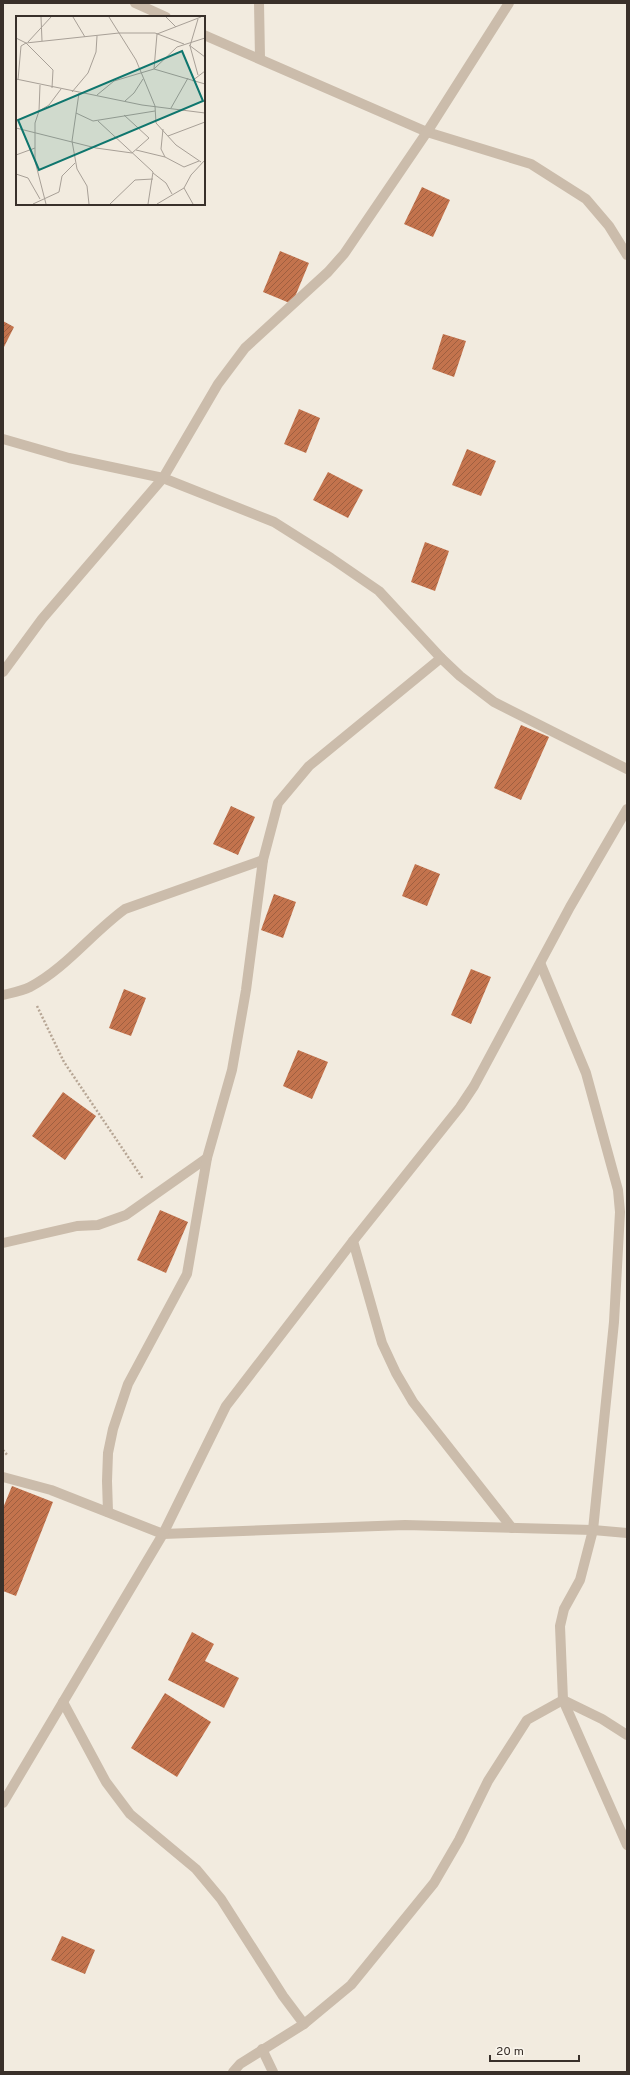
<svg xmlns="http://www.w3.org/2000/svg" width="630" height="2075" font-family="Overpass,sans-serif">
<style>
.building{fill:url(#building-hatch)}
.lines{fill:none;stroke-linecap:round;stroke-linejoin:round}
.path{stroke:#b7a695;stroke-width:2.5;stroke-dasharray:2 2;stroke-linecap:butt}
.street{stroke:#cbbcab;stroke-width:10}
.inset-road{fill:none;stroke:#a8a097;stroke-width:1}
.view{fill:#0f766e;fill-opacity:0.15;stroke:#0f766e;stroke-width:2}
.inset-edge{fill:none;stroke:#39302a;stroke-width:2}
</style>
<defs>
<pattern id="building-hatch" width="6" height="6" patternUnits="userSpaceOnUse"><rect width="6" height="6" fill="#c3734d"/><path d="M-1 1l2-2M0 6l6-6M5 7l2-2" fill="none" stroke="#9f5f40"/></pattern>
</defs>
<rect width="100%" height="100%" fill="#f2ebdf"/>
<!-- building -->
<g class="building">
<polygon points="422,187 450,200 433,237 404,224"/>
<polygon points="280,251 309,263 292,304 263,292"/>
<polygon points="3,321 14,327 3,349"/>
<polygon points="443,334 466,341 454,377 432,369"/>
<polygon points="299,409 320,418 306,453 284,444"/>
<polygon points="467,449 496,461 481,496 452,485"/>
<polygon points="328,472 363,490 348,518 313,500"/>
<polygon points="425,542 449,551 435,591 411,582"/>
<polygon points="521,725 549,737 521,800 494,788"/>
<polygon points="231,806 255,817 238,855 213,844"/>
<polygon points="415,864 440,874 427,906 402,896"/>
<polygon points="274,894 296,902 283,938 261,930"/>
<polygon points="471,969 491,977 471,1024 451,1015"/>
<polygon points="124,989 146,998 131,1036 109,1028"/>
<polygon points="298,1050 328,1062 312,1099 283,1086"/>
<polygon points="63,1092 96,1116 65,1160 32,1136"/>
<polygon points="160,1210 188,1222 166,1273 137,1260"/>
<polygon points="12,1486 53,1502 16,1596 3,1591 3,1508"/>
<polygon points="192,1632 214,1644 205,1661 239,1678 224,1708 168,1680"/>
<polygon points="165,1693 211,1722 177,1777 131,1748"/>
<polygon points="62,1936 95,1950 85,1974 51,1960"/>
</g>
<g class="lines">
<!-- path -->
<g class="path">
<polyline points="37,1006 64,1062 143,1179"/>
<polyline points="3,1450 8,1456"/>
</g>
<!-- street -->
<g class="street">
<polyline points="135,3 166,17"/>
<polyline points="259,3 260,58"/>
<polyline points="204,35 427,132 531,164 586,199 609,226 627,255"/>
<polyline points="3,439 69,458 163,478 274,522 331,558 379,591 441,658 460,676 494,702 627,769"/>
<polyline points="3,672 42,619 163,478 218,384 245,348 328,272 344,254 427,132 509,3"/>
<polyline points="541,965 586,1073 618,1190 620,1212 614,1322 593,1530 580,1580 564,1609 560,1626 563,1700 627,1845"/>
<path d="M3,995C11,993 22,991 30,987C66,968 92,933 125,909L263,860"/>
<polyline points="353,1241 382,1343 396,1373 413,1402 512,1528"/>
<polyline points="3,1243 77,1226 98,1225 126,1215 207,1158"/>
<polyline points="3,1477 51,1490 163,1534 405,1525 593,1530 627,1533"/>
<polyline points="108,1512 107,1481 108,1453 113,1429 128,1384 187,1274 207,1158 232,1070 246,990 263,860 278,803 309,766 441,658"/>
<polyline points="63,1702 106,1782 130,1814 196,1869 221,1899 283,1996 304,2024"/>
<polyline points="3,1803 163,1534 226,1406 353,1241 460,1107 474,1086 570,907 627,809"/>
<polyline points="262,2049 273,2072"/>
<polyline points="233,2072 240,2064 304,2024 351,1985 434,1883 459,1840 488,1781 527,1720 563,1700 602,1719 627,1735"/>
</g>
</g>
<!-- overview -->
<g transform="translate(16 16)">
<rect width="189" height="189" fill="#f2ebdf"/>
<path class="inset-road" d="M25,1L26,25M57,1L69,21M93,1L120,44L139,90L140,107L160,129L185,146M150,1L160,11M185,1L141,18L138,53L189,68M0,22L10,27L37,54L36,72M12,26L35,1M173,29L189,41M182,59L174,30L182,3M0,63L126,89L189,97M2,64L5,30L10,27L103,17H139L168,28M176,65L189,55M56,76L72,57L80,36L81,20M63,77L56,125L61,153L71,170L73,188M81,79L98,65L138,53L161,31L189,22M109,85L118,77L127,63M155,92L172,62M23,95L24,69M60,97L77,105L139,95M82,105L137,156L132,188M0,112L80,132L116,137L133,122L108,99M147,113L145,133L149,141L168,151L183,145M152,120L189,106M120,134L149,141M0,139L19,132M137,157L150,167L156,178M0,158L12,162L24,183M168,172L177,188M17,188L43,176L46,160L59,147M30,188L19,145V107L23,95L33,89L45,73M94,188L119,164L137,163M141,188L168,172L175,159L189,144"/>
<path class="view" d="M166,35L187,85L23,154L2,104Z"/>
<rect width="189" height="189" class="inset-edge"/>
</g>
<!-- border -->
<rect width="630" height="2075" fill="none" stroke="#39302a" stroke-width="8"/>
<!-- scale -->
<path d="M490 2055v6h89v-6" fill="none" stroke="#39302a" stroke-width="2"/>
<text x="496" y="2055" font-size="12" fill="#39302a" stroke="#faf5ec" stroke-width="3" paint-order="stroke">20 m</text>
</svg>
